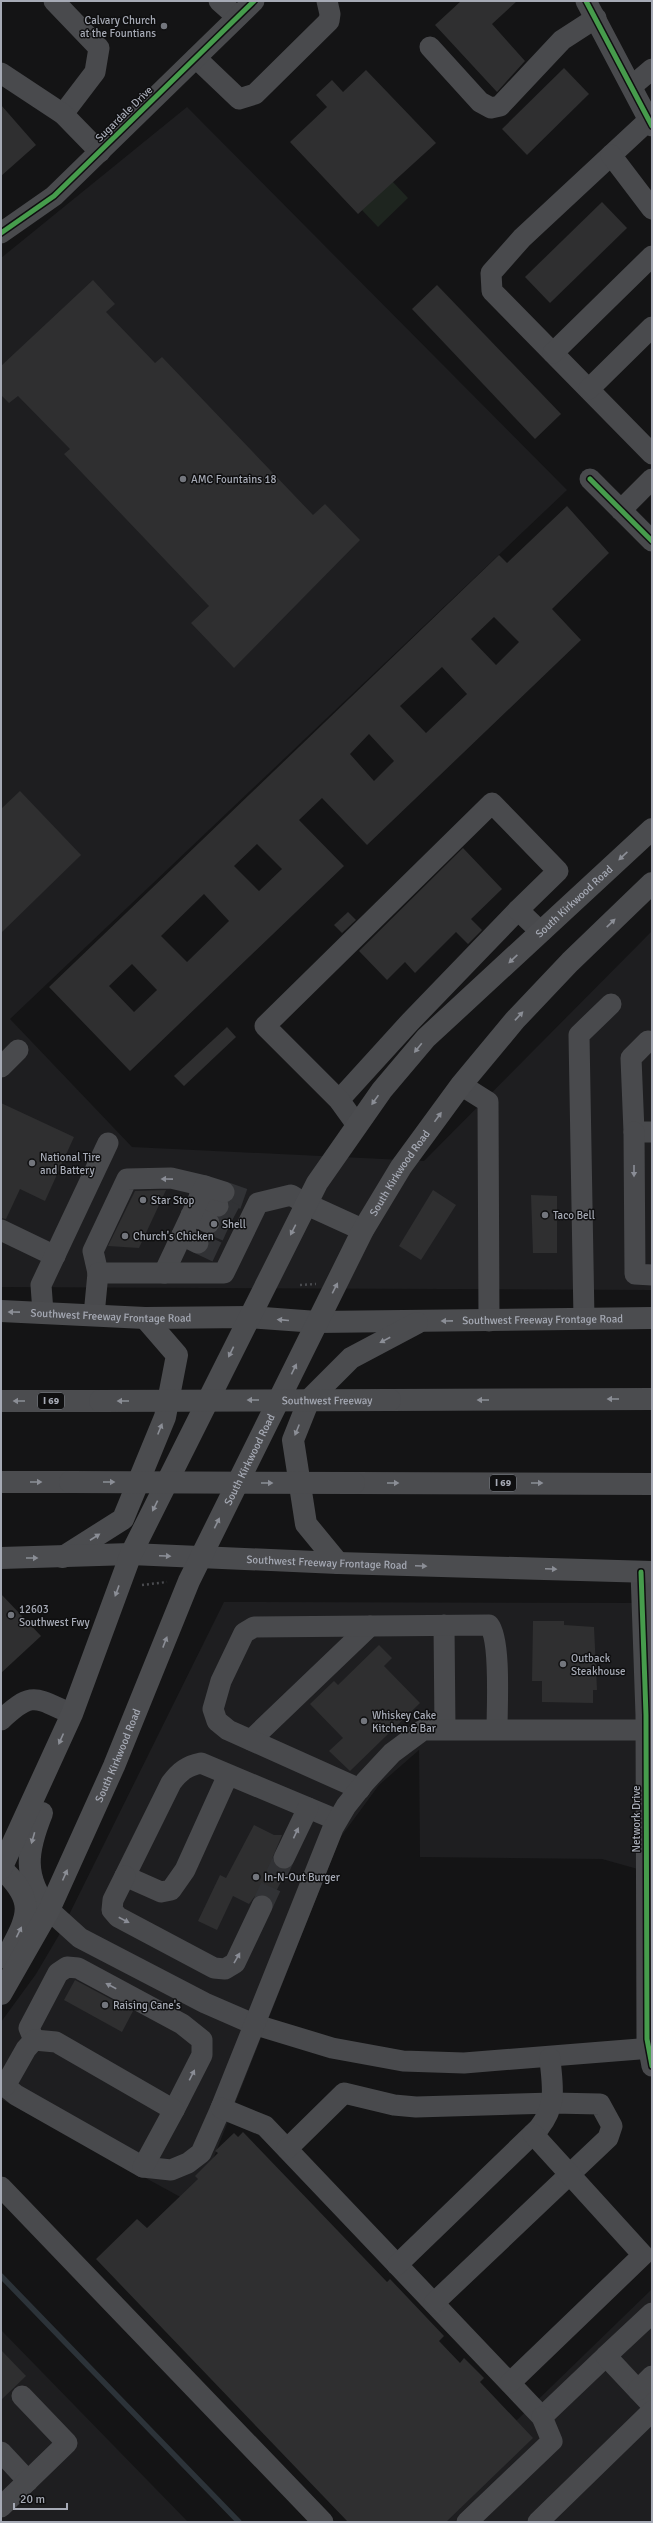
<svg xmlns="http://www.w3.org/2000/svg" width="653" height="2523" font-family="Signika,sans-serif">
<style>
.built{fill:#1e1e20}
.green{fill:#1e251f}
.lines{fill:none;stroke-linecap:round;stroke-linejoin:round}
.stream{stroke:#2c3339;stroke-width:5.5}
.building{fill:#2f2f30;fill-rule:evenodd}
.minor-tunnel{stroke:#313235;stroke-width:21;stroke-dasharray:21 10;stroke-linecap:butt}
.path{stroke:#4a4b4f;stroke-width:2.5;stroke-dasharray:2 3;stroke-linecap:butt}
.minor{stroke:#494a4d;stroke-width:21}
.major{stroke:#4b4c4f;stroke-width:22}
.highway{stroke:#4b4c4f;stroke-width:22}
.highway-bridge{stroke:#4b4c4f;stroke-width:22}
.cycleway-casing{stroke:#0f0f10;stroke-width:8}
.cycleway{stroke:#469c4c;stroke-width:5}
.oneway{fill:#8b8e96}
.oneway2{fill:#8a8d96}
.poi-dot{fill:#73767d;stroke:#0f0f10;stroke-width:1.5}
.labels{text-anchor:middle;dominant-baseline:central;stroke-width:3;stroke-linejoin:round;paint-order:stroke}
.shield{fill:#0f0f10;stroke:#797c84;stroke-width:1}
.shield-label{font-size:10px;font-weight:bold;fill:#a6aab5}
.poi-label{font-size:11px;fill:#a6aab5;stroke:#0f0f10;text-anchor:start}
.street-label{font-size:11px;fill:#a6aab5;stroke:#0f0f10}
</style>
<rect width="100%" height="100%" fill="#141415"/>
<!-- built -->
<g class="built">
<polygon points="187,107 567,490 10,1019 132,1147 424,1161 652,931 652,1290 1,1287 1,258"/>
<polygon points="224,1602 652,1603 652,1873 602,1859 420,1857 419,1750 379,1785 340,1838 195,2205 1,2099 1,2022 36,1974 59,1935"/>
<polygon points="652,2289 652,2522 413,2521"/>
<polygon points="1,2330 188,2522 1,2522"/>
</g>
<!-- green -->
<polygon class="green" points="392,181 408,198 378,227 362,210"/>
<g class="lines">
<!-- stream -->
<polyline class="stream" points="1,2276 239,2522"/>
</g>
<!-- building -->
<g class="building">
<polygon points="461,1 517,1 492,24 525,61 497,92 435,25"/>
<polygon points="564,68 589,94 527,155 502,129"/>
<polygon points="366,70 436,143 358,214 290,142 327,107 316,95 332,80 343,92"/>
<polygon points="1,105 36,145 1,176"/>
<polygon points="602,202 627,228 550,303 525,277"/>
<polygon points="93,280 115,304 106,312 155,363 162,357 313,515 325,504 360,540 234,668 191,623 209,606 64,454 70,449 18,396 9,403 1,395 1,366"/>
<polygon points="437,285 561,414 535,439 412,309"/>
<path d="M567,506L609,553L552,609L581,640L367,845L322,798L299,820L344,866L130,1071L49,987L499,555L507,563ZM494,617L519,642L496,665L471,639ZM442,667L467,694L426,733L400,706ZM369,734L394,761L374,781L350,754ZM257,844L282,869L259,891L234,866ZM204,894L229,921L187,962L161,936ZM132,964L157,990L134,1012L109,986Z"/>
<polygon points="20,791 81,855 1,933 1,809"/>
<polygon points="463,848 502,889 471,919 482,930 468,944 456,932 415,973 405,962 387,980 359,951"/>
<polygon points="348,912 356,920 342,933 334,925"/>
<polygon points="227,1027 236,1037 184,1086 174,1076"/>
<polygon points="1,1103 74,1137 45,1201 20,1189 6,1219 1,1218"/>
<polygon points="166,1190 139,1248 108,1246 135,1191"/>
<polygon points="433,1190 456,1205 421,1260 399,1246"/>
<polygon points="531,1195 557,1196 557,1253 533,1253"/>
<polygon points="1,1594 41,1636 1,1673"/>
<polygon points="533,1621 564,1621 564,1625 594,1627 597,1690 593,1690 593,1703 542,1702 542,1681 532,1681"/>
<polygon points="379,1645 392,1658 384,1666 420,1703 350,1771 329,1751 343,1738 310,1704 334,1681 338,1685"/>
<polygon points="254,1825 274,1835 282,1835 272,1859 278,1869 287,1869 272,1900 267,1895 261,1894 255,1896 249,1904 233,1896 217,1930 198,1921 220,1875 226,1878"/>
<polygon points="75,1980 133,2011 122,2032 64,2000"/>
<polygon points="243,2132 387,2282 390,2279 444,2336 439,2341 460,2363 464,2358 484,2378 480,2382 533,2438 446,2522 348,2522 96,2259 137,2219 147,2228 198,2179 195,2176 218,2153 215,2151 234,2133 238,2137"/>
<polygon points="1,2350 26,2376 1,2400"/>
</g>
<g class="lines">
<!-- minor-tunnel -->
<g class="minor-tunnel">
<polyline points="224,1192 244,1199"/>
<polyline points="218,1206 235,1215"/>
<polyline points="209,1223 227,1231"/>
<polyline points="198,1243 217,1252"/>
<polyline points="262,1906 284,1858"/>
</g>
<!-- path -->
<g class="path">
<polyline points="300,1285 316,1284"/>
<polyline points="142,1585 167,1582"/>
</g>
<!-- minor -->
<g class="minor">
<polyline points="54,1 99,48 95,72 63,114"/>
<polyline points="219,1 237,17"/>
<polyline points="586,1 652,126"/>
<polyline points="430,47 480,102 491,108 500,106 562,40 596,18"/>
<polyline points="196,58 239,99 255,94 329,21 330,14 327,1"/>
<polyline points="1,73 63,114 100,152"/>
<polyline points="632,86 652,69"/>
<polyline points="649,120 522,238 491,273 492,291 652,454"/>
<polyline points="611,155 652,209"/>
<polyline points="1,233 54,196 254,1"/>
<polyline points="553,353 652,256"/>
<polyline points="589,389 652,327"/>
<polyline points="590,479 652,541"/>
<polyline points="621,510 652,479"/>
<polyline points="648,1041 631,1058 634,1132 652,1132"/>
<polyline points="1,1067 18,1050"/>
<polyline points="461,1085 488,1102 489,1321"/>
<polyline points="339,1100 410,1022 518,910"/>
<polyline points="357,1125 339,1100 265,1026 492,803 558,871 518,910 541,932"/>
<polyline points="634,1132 635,1274 652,1275"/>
<polyline points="199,1197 218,1206"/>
<polyline points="191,1215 209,1223"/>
<polyline points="1,1230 55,1256"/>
<polyline points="182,1235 198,1243"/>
<polyline points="98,1273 93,1251 127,1179 171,1178 205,1186"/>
<polyline points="164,1273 205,1186 224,1192"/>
<polyline points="43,1312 41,1285 108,1143"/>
<polyline points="94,1315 98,1273 224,1273 258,1203 291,1195 306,1204"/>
<polyline points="584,1319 579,1035 611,1004"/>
<polyline points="641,1572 646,1715 647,2039 652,2066"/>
<polyline points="444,1625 445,1729"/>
<path d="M1,1720C33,1690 35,1698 72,1714"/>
<polyline points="251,1740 370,1626"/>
<path d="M228,1775L185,1870L171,1890L161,1892L125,1876L171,1783C180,1771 187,1766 201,1763L337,1820"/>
<path d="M360,1789L228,1730L217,1721L213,1709L221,1681L244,1633L254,1627L489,1625C501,1640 497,1707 497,1729"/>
<polyline points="284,1858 308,1808"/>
<polyline points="125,1876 113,1900 112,1910 118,1917 214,1968 225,1969 235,1963 262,1906"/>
<polyline points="49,1910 80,1938 205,2003 253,2024 332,2048 403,2061 464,2063 652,2048"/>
<polyline points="34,2040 29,2028 58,1973 67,1967 78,1968 182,2024 202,2040 202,2055 174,2110"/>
<polyline points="1,2083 16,2095 143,2167 171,2170 188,2163 201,2153 221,2108 333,1828 346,1806 365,1782 392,1753 423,1730 652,1730"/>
<polyline points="5,2086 26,2049 34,2040 56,2042 174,2110 143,2167"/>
<polyline points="221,2108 265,2126 542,2417 606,2356"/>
<polyline points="287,2149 344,2093 394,2105 416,2107 553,2103 600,2104 612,2126 608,2138 434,2303"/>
<polyline points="1,2187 323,2522"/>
<path d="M397,2265L539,2128C558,2104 552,2086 550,2058"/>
<polyline points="652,2313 606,2356 652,2405"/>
<polyline points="510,2383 643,2255 533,2134"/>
<polyline points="638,2390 652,2376"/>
<polyline points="1,2452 28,2481"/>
<polyline points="1,2507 67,2443 22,2396"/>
<polyline points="467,2522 552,2441 542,2417"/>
<polyline points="538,2522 652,2411"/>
</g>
<!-- major -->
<g class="major">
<polyline points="306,1204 363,1230"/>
<path id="s1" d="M1,1311L145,1318L249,1317L317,1322L652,1318"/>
<polyline points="63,1557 123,1519 165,1417 177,1355 145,1318"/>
<path id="s2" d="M1,1558L131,1554L338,1563L652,1572"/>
<polyline points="338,1563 306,1524 293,1440 309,1400 351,1358 417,1323"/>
<path d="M42,1813C27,1850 22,1877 49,1910"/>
<path d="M1,1868C39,1903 27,1918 6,1958"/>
<path id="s3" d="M1,1869L72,1714L131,1554L317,1183L382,1090L426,1038L652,829"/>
<path id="s4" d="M1,1994L49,1910L114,1766L189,1581L363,1230L401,1167L461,1085L515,1020L570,962L652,883"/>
</g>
<!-- highway -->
<g class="highway">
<polyline points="390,1400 652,1399"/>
<polyline points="1,1401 100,1401"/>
<polyline points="1,1482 70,1482"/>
<polyline points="354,1483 652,1484"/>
</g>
<!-- highway-bridge -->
<g class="highway-bridge">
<path id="s5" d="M100,1401L390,1400"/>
<polyline points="70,1482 354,1483"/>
</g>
<defs>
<g id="cycleway">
<polyline points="586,1 652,126"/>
<polyline points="1,233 54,196 254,1"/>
<polyline points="590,479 652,541"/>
<polyline points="641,1572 646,1715 647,2039 652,2066"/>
</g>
</defs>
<!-- cycleway casing -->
<use href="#cycleway" class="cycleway-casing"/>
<!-- cycleway -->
<use href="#cycleway" class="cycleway"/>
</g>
<!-- one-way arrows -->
<defs><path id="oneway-solid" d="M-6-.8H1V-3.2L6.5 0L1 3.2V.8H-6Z"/></defs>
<g class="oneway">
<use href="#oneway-solid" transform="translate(623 856) rotate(137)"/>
<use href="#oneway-solid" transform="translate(611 923) rotate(-44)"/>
<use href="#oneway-solid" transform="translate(513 959) rotate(137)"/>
<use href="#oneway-solid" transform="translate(519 1016) rotate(-47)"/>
<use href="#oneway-solid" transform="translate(418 1048) rotate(129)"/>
<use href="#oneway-solid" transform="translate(375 1100) rotate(125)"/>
<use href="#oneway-solid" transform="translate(438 1117) rotate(-54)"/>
<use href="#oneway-solid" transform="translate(293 1230) rotate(117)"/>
<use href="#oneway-solid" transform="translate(335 1288) rotate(-63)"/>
<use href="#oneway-solid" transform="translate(14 1312) rotate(-179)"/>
<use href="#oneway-solid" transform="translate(283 1320) rotate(-175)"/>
<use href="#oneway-solid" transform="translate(447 1321) rotate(179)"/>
<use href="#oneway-solid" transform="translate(385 1340) rotate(152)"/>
<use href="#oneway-solid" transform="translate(231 1352) rotate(116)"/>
<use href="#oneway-solid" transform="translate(294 1369) rotate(-64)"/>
<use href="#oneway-solid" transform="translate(613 1399) rotate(180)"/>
<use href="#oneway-solid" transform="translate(253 1400) rotate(180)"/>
<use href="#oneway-solid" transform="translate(483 1400) rotate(180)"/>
<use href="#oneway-solid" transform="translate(19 1401) rotate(180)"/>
<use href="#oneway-solid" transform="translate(123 1401) rotate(180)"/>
<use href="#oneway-solid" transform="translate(160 1429) rotate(-68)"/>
<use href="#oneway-solid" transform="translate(297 1430) rotate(112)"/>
<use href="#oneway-solid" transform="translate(36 1482)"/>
<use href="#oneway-solid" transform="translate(109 1482)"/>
<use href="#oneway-solid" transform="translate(267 1483)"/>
<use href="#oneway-solid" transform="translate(393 1483)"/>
<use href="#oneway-solid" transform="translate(537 1483)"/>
<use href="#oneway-solid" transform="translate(155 1506) rotate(116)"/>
<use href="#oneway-solid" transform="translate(217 1523) rotate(-64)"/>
<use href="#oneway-solid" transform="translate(95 1537) rotate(-33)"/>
<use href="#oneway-solid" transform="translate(165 1556) rotate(3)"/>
<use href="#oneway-solid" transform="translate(32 1558)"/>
<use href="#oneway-solid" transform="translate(421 1566) rotate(2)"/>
<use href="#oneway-solid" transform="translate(551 1569) rotate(2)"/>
<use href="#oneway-solid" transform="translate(117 1591) rotate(110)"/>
<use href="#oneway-solid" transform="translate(165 1642) rotate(-69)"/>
<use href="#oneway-solid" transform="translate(61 1739) rotate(114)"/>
<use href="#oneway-solid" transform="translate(33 1838) rotate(106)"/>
<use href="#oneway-solid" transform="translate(65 1875) rotate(-66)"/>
<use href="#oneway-solid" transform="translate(19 1932) rotate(-64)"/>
</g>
<g class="oneway2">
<use href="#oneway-solid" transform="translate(634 1171) rotate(90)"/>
<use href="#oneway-solid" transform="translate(167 1179) rotate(-179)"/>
<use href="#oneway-solid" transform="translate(296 1833) rotate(-65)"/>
<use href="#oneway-solid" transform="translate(124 1920) rotate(28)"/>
<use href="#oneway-solid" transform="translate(237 1958) rotate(-60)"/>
<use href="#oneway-solid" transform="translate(111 1986) rotate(-152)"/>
<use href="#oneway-solid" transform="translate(192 2075) rotate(-63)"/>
</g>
<!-- markers -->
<g class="poi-dot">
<circle cx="164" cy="26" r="4"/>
<circle cx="183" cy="479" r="4"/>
<circle cx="32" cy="1163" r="4"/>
<circle cx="143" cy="1200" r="4"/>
<circle cx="545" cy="1215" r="4"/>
<circle cx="214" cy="1224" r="4"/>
<circle cx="125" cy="1236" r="4"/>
<circle cx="11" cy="1615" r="4"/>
<circle cx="563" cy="1664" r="4"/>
<circle cx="364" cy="1721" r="4"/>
<circle cx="256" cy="1877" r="4"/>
<circle cx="105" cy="2005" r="4"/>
</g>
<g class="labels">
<!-- shield labels -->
<g class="shield">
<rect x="38" y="1393" width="26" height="16" rx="3"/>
<rect x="490" y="1475" width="26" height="16" rx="3"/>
</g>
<g class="shield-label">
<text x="51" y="1401">I 69</text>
<text x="503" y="1483">I 69</text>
</g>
<!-- poi labels -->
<g class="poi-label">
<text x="156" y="20" text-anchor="end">Calvary Church<tspan x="156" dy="13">at the Fountians</tspan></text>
<text x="191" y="479">AMC Fountains 18</text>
<text x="40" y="1157">National Tire<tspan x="40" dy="13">and Battery</tspan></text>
<text x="151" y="1200">Star Stop</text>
<text x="553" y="1215">Taco Bell</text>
<text x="222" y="1224">Shell</text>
<text x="133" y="1236">Church's Chicken</text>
<text x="19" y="1609">12603<tspan x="19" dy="13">Southwest Fwy</tspan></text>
<text x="571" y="1658">Outback<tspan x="571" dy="13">Steakhouse</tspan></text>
<text x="372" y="1715">Whiskey Cake<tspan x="372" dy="13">Kitchen &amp; Bar</tspan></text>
<text x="264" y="1877">In-N-Out Burger</text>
<text x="113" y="2005">Raising Cane's</text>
</g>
<!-- street labels -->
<g class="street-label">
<text transform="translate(124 114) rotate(-44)">Sugardale Drive</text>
<text stroke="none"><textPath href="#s3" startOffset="1139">South Kirkwood Road</textPath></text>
<text stroke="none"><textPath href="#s4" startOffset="914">South Kirkwood Road</textPath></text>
<text stroke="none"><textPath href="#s1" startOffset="110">Southwest Freeway Frontage Road</textPath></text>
<text stroke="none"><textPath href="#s1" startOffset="542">Southwest Freeway Frontage Road</textPath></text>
<text stroke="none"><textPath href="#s5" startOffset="227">Southwest Freeway</textPath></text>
<text stroke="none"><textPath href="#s4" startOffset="590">South Kirkwood Road</textPath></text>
<text stroke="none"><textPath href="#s2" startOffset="326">Southwest Freeway Frontage Road</textPath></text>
<text stroke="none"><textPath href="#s4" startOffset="266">South Kirkwood Road</textPath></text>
<text transform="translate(636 1819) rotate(-90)">Network Drive</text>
</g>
</g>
<!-- border -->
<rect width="653" height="2523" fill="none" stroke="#a6aab5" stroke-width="4"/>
<!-- scale -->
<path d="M14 2503v6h53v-6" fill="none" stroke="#a6aab5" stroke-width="2"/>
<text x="20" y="2503" font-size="12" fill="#a6aab5" stroke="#0f0f10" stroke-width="3" paint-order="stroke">20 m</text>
</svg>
